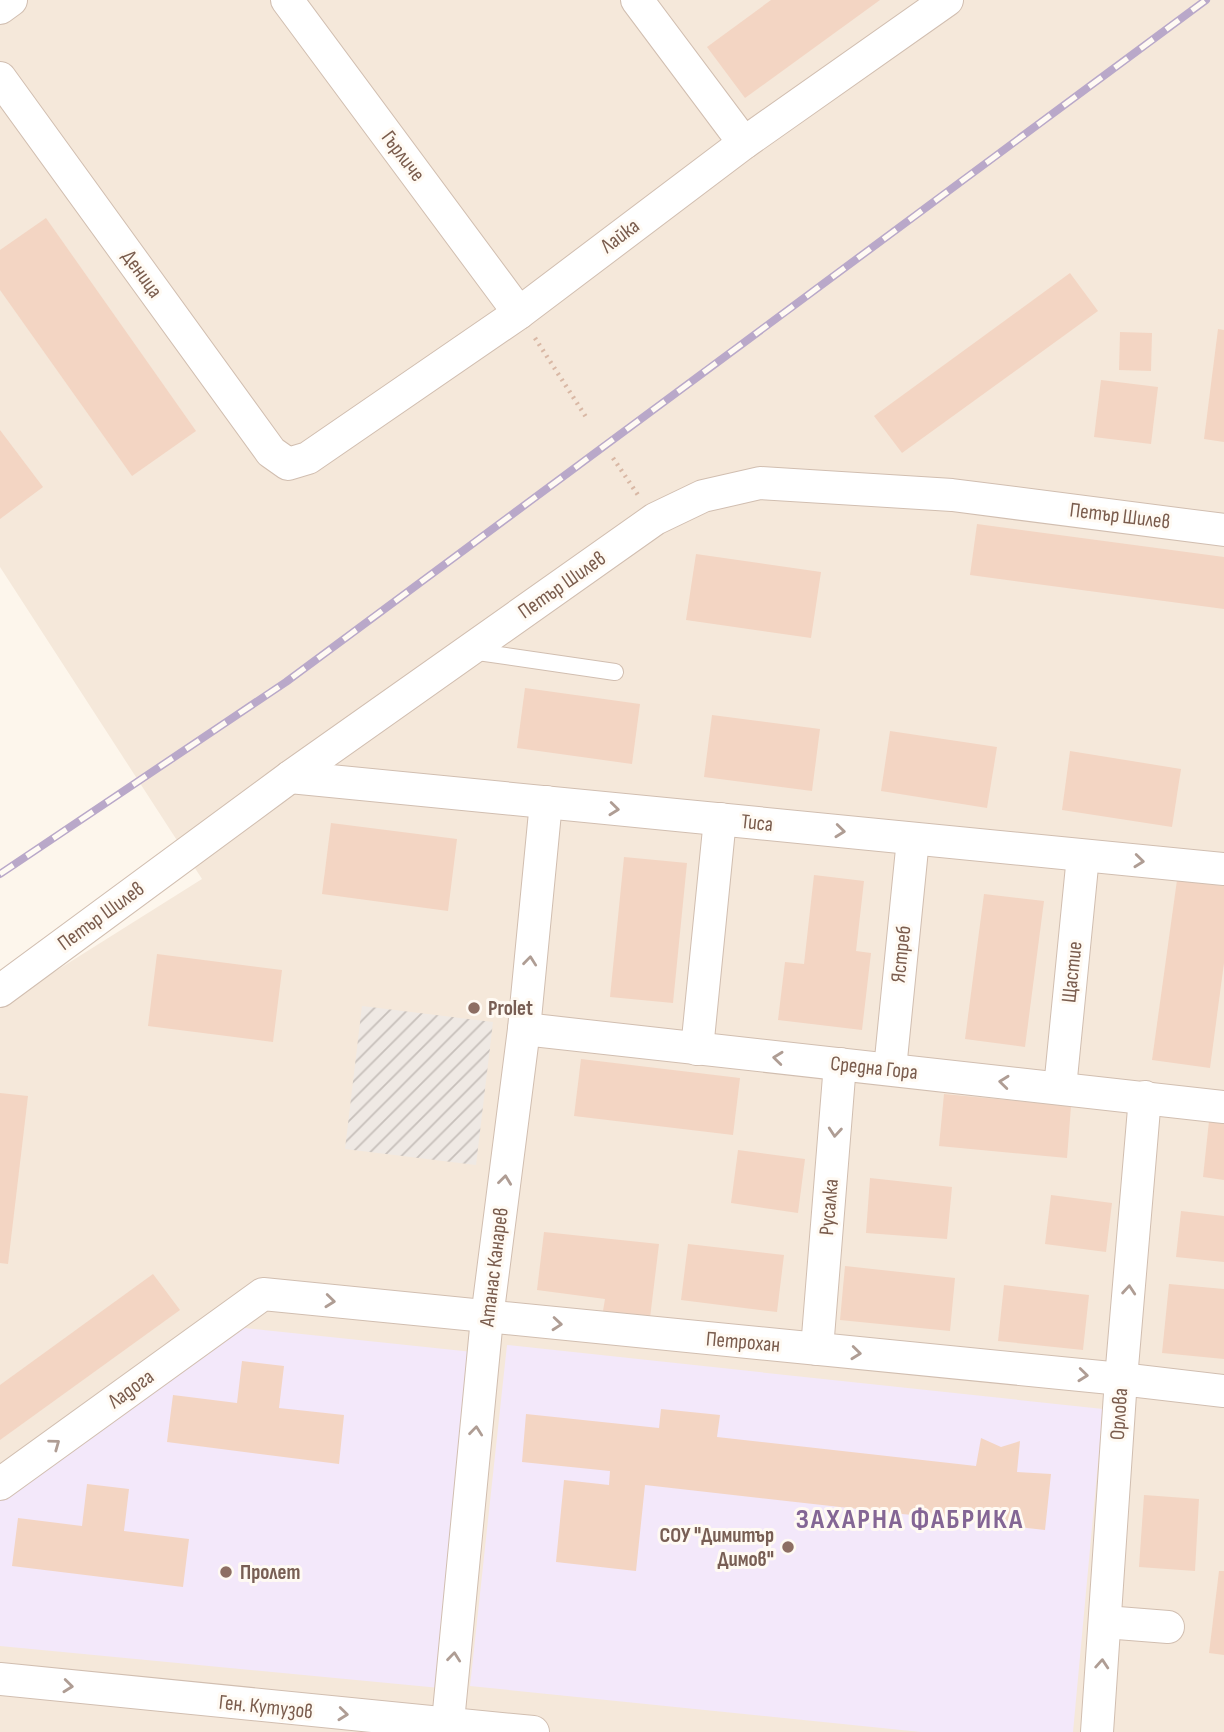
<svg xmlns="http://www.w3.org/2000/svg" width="1224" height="1732" font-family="'Sofia Sans Condensed',sans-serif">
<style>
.residential{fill:#f5e8da}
.industrial{fill:url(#industrial-furrows)}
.education{fill:#f3e8fa}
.building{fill:#f3d5c3}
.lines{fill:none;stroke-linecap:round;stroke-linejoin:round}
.service-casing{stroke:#d1beb0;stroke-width:18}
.minor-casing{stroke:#d1beb0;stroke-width:34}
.path{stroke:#d9b8a5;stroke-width:4.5;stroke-dasharray:2 5;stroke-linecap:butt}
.service{stroke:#fff;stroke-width:16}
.minor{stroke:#fff;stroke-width:32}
.rail-casing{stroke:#b9a8c9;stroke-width:8}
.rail{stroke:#fffaf3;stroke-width:5;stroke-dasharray:16;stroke-linecap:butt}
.oneway{stroke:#af9d94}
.education-dot{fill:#8d6e63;stroke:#fffaf3;stroke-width:2.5}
.labels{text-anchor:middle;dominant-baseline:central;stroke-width:6;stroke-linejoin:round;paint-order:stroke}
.street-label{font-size:21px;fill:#7a5c4d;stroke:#fffaf3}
.education-label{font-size:21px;font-weight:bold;fill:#785e54;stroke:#fffaf3;text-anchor:start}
.district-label{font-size:28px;font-weight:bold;letter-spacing:2px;fill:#846695;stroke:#fffaf3}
</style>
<defs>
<pattern id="industrial-furrows" width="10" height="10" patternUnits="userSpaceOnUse" patternTransform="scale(1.75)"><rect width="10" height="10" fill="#efe9e4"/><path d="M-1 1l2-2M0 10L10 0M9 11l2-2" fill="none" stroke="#c7c0bb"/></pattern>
</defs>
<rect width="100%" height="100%" fill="#fdf6ec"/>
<!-- residential -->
<polygon class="residential" points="0,0 1224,0 1224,1732 0,1732 0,1006 202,879 0,567"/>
<!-- industrial -->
<polygon class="industrial" points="362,1006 493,1022 476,1165 345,1149"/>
<!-- education -->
<g class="education">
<polygon points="235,1327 473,1352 440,1688 0,1646 0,1499"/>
<polygon points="507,1345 1103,1409 1073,1732 921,1732 470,1686"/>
</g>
<!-- building -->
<g class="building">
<polygon points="771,0 880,0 745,98 707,47"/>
<polygon points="46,218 196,431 132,476 0,290 0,250"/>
<polygon points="1070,273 1098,311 902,453 874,416"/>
<polygon points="1218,329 1224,330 1224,442 1204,439"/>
<polygon points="1120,332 1152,333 1151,371 1119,370"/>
<polygon points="1101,380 1158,387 1151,444 1094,437"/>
<polygon points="0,430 43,487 0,519"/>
<polygon points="977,524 1224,557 1224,609 970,575"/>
<polygon points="696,554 821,572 811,638 686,620"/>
<polygon points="525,688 640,704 632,764 517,748"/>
<polygon points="712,715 820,729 812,791 704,777"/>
<polygon points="890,731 997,747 987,808 881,791"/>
<polygon points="1070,751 1181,769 1172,827 1062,810"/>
<polygon points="331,823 457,839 448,911 322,894"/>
<polygon points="624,857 687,863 673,1003 610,997"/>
<polygon points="814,875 864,881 856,951 871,953 862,1030 778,1020 785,962 804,964"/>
<polygon points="1177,880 1224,886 1224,963 1210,1068 1152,1060"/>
<polygon points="984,894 1044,901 1025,1047 965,1039"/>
<polygon points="157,954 282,970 273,1042 148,1026"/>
<polygon points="581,1059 740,1078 733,1135 574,1116"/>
<polygon points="0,1093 28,1096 8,1264 0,1263"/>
<polygon points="944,1094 1071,1106 1067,1158 939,1146"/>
<polygon points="1209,1121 1224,1123 1224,1180 1203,1177"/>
<polygon points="738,1150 805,1159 798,1213 731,1203"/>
<polygon points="870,1178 952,1187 947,1239 866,1233"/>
<polygon points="1051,1195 1112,1203 1106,1252 1045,1244"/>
<polygon points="1181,1211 1224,1216 1224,1262 1176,1257"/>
<polygon points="544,1232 659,1244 650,1318 603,1311 605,1299 537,1290"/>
<polygon points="688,1244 784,1255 777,1312 681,1300"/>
<polygon points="845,1266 955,1278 950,1331 840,1320"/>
<polygon points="153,1274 180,1310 0,1440 0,1385"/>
<polygon points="1169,1284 1224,1289 1224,1359 1162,1353"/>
<polygon points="1004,1285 1089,1295 1083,1350 998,1341"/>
<polygon points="242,1361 284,1366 279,1408 344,1415 339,1464 167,1442 173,1395 237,1403"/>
<polygon points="661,1409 720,1415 717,1437 976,1466 981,1438 1001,1447 1020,1441 1017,1472 1051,1474 1045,1530 645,1485 636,1571 556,1562 564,1480 609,1485 610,1471 522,1462 526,1414 659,1428"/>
<polygon points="87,1484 129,1489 124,1531 189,1539 183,1587 12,1566 18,1518 82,1526"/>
<polygon points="1144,1495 1199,1499 1195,1571 1139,1567"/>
<polygon points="1219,1571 1224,1571 1224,1655 1209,1653"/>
</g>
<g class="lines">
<defs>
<polyline id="service" points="471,651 615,672"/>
<g id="minor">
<polyline points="287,0 519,313"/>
<polyline points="637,0 744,143"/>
<polyline points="0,8 11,0"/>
<polyline points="0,78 271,452 288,464 308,458 519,313 744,143 947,0"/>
<polyline points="290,777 1224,869"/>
<polyline points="0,991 290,777 655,519 703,496 760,483 952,495 1224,530"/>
<polyline points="524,1029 1224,1107"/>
<polyline points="697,1049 720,819"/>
<polyline points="890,1069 913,839"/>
<polyline points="1060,1088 1083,856"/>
<polyline points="817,1349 840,1064"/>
<polyline points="0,1484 263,1294 1121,1379 1224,1391"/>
<polyline points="1105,1622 1168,1627"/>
<polyline points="0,1679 533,1732"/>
<polyline points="447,1732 487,1318 524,1029 546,802"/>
<polyline points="1097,1732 1121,1379 1145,1097"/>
</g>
</defs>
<!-- service casing -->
<use href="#service" class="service-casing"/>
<!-- minor casing -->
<use href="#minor" class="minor-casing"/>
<!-- path -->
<g class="path">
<polyline points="535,338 586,417"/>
<polyline points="613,458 638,495"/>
</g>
<!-- service -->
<use href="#service" class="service"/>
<!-- minor -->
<use href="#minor" class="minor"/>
<defs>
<polyline id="rail" points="0,874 286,682 1206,0"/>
</defs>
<!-- rail casing -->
<use href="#rail" class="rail-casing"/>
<!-- rail -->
<use href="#rail" class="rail"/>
</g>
<!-- one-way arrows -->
<defs><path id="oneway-chevron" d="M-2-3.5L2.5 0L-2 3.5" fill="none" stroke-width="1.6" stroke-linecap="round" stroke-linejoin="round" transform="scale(1.75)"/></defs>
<g class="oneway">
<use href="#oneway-chevron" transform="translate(614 809) rotate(6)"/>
<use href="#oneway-chevron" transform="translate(840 831) rotate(6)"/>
<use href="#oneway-chevron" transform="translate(1139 861) rotate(6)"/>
<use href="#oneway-chevron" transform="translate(530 961) rotate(-84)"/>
<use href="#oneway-chevron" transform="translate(778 1058) rotate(-174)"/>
<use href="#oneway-chevron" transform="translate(1004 1082) rotate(-174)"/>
<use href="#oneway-chevron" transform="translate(835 1132) rotate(95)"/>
<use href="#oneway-chevron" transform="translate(505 1180) rotate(-83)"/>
<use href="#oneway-chevron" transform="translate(1129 1290) rotate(-85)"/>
<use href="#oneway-chevron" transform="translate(330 1301) rotate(6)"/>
<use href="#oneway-chevron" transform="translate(557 1324) rotate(5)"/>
<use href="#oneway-chevron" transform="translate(856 1353) rotate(6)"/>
<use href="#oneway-chevron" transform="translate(1083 1375) rotate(6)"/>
<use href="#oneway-chevron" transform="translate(476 1431) rotate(-84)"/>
<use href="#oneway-chevron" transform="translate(55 1444) rotate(-36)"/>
<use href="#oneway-chevron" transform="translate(454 1657) rotate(-84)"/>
<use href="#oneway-chevron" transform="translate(1102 1664) rotate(-86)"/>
<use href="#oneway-chevron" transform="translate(68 1686) rotate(6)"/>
<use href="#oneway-chevron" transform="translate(343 1714) rotate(6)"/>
</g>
<!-- markers -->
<g class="education-dot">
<circle cx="474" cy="1008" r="7"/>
<circle cx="788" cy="1547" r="7"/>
<circle cx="226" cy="1572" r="7"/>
</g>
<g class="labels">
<!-- street labels -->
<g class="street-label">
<text transform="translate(403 156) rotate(53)">Гърличе</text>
<text transform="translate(620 236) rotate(-37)">Лайка</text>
<text transform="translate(142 274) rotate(54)">Деница</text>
<text transform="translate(1120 516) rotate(7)">Петър Шилев</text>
<text transform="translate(562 585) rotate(-35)">Петър Шилев</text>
<text transform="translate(757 823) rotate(6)">Тиса</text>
<text transform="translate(101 916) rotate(-36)">Петър Шилев</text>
<text transform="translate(901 954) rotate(-84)">Ястреб</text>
<text transform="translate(1072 972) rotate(-84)">Щастие</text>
<text transform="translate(874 1068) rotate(6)">Средна Гора</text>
<text transform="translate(829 1207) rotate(-85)">Русалка</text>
<text transform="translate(494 1267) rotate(-83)">Атанас Канарев</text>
<text transform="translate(743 1342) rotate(5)">Петрохан</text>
<text transform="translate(131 1389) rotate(-36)">Ладога</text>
<text transform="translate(1119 1414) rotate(-86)">Орлова</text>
<text transform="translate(266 1707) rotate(6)">Ген. Кутузов</text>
</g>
<!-- education labels -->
<g class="education-label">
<text x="488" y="1008">Prolet</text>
<text x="774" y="1535" text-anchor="end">СОУ "Димитър<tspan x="774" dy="24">Димов"</tspan></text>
<text x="240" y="1572">Пролет</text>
</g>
<!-- district labels -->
<g class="district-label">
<text x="910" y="1519">ЗАХАРНА ФАБРИКА</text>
</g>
</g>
</svg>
